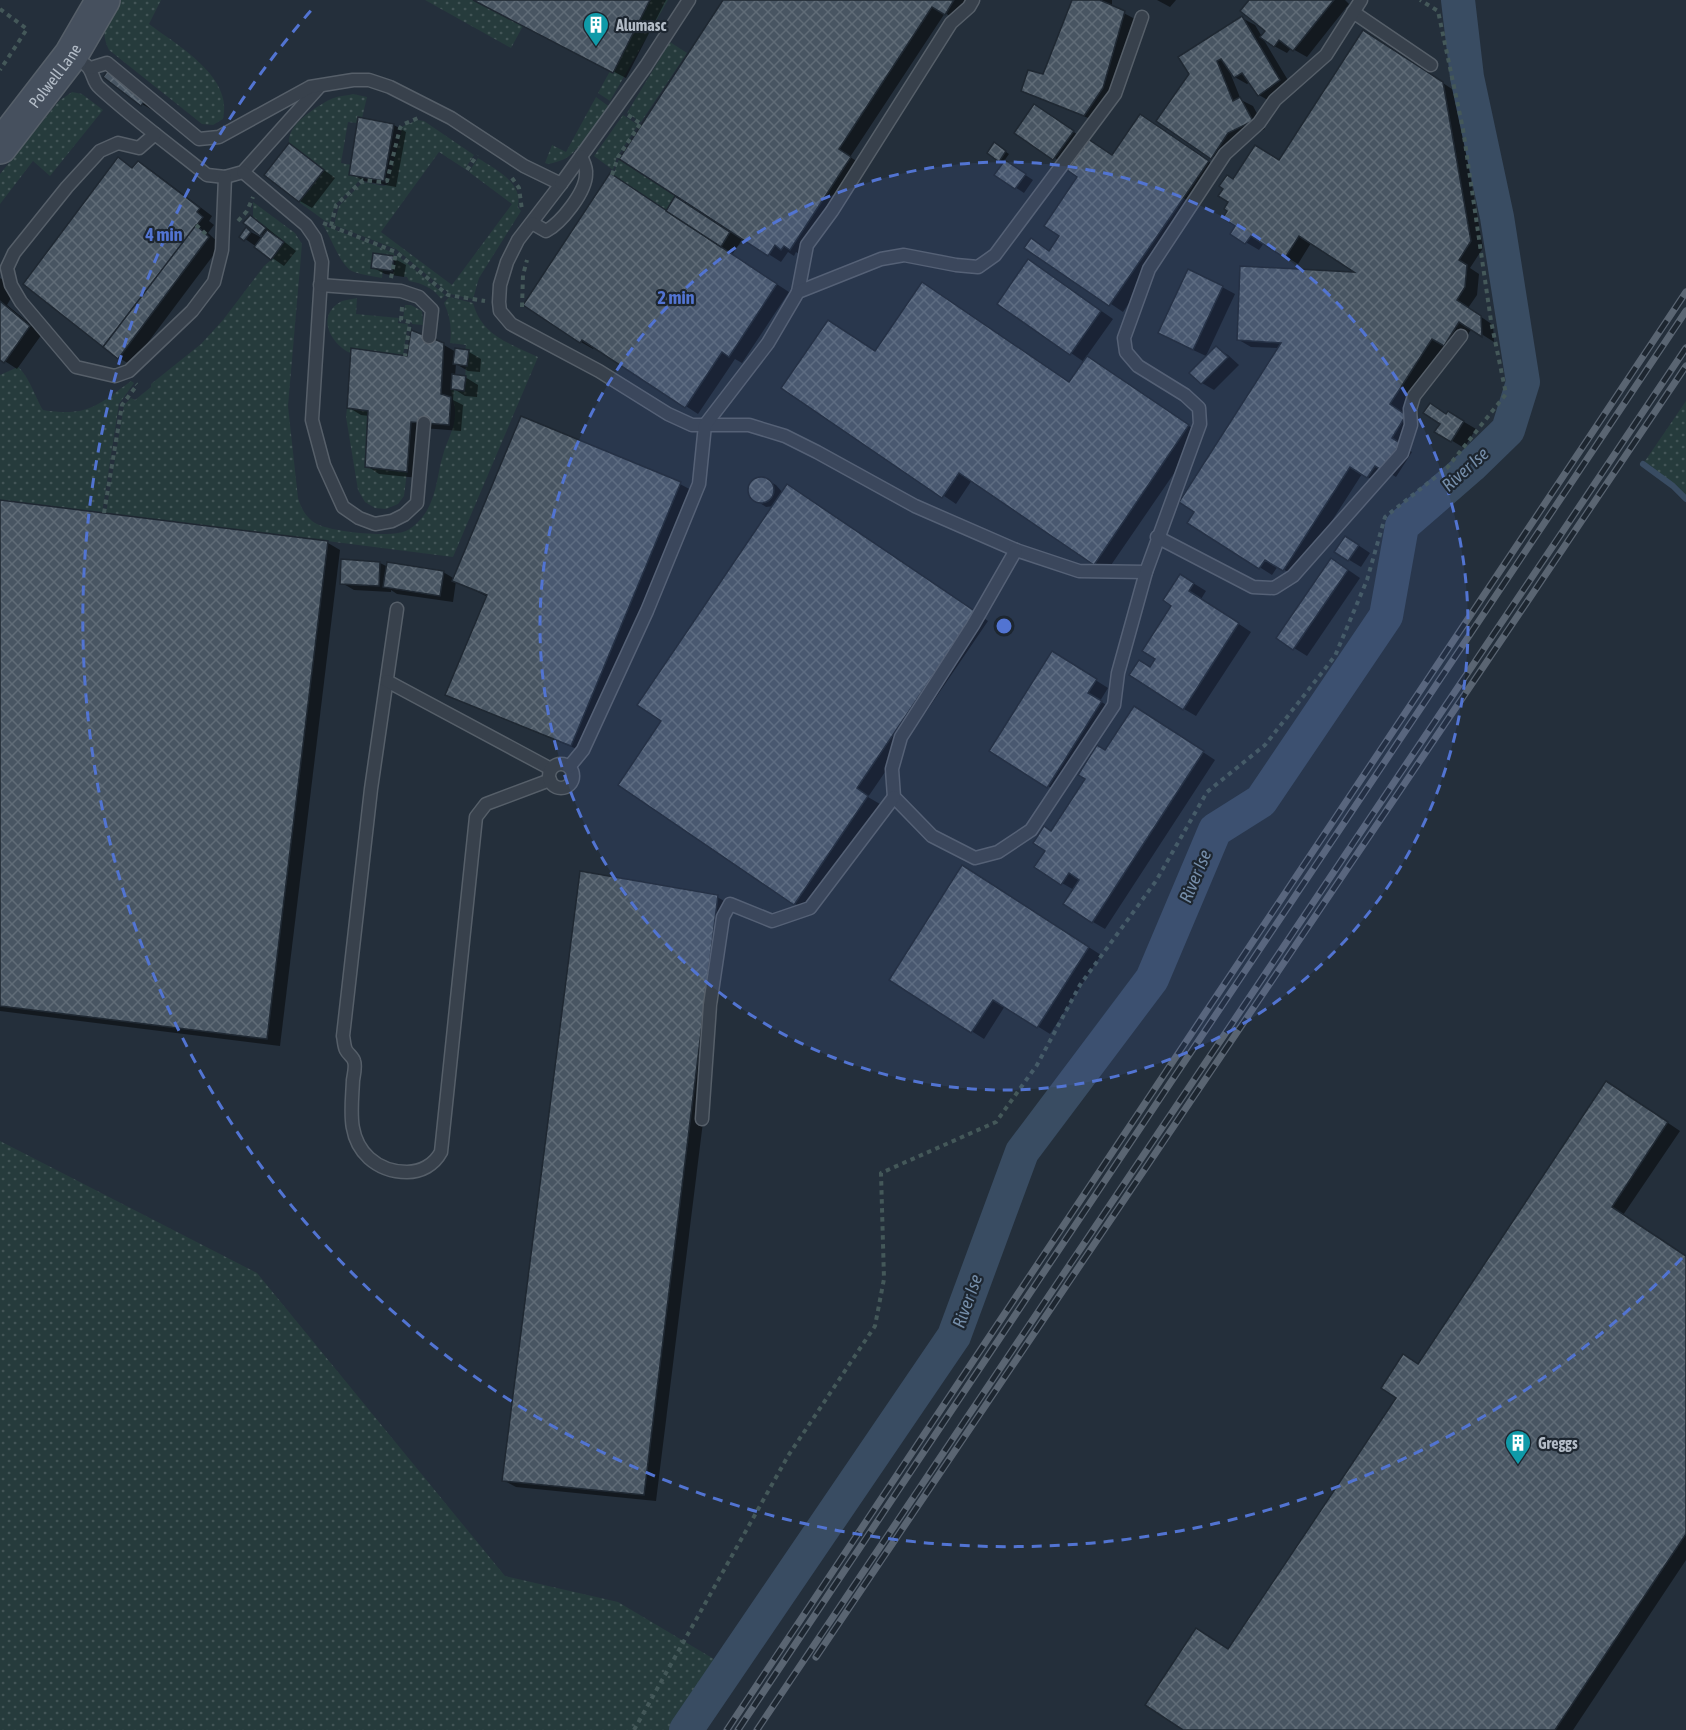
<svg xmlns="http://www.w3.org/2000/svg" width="1686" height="1730" font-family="'Asap Condensed',sans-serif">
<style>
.green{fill:url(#green-dots)}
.shadow{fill:#0007}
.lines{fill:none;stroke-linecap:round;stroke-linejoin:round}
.stream{stroke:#394c62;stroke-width:6}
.river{stroke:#394c62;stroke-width:34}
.building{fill:url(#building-cross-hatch);stroke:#1f2832;stroke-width:1.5}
.lane-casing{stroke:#565f69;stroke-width:15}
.secondary-casing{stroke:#565f69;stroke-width:36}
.path{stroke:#445859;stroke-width:4;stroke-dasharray:4.5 4.5;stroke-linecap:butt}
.lane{stroke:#38414c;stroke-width:12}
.secondary{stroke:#46505e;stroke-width:33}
.rail-casing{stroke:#5a6572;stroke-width:7}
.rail{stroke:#1d2630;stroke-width:4.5;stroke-dasharray:14;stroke-linecap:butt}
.ring{fill:none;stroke:#5274d2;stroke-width:3;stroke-dasharray:10 8}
.labels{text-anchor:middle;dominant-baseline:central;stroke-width:4.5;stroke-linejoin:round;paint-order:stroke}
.poi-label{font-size:16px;font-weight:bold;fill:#b3bcc7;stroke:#1d2630;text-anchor:start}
.street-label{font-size:16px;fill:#b3bcc7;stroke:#1d2630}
.water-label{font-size:18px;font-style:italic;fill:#758eaa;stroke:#1d2630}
.centre{fill:#5274d2;stroke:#1d2630;stroke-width:3}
.ring-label{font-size:18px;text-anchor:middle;font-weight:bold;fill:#5274d2;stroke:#1d2630;stroke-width:4.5;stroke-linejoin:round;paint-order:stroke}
</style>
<defs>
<pattern id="green-dots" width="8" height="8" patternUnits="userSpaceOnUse" patternTransform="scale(1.5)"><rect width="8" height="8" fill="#263b3c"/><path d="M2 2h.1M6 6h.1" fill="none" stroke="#435557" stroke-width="1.8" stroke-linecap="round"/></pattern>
<pattern id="building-cross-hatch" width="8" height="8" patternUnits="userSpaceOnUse" patternTransform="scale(1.5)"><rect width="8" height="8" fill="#485562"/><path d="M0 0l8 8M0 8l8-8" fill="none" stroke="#606c77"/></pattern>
</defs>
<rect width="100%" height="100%" fill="#242f3b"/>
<!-- green -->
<g class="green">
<path d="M121,0H161L149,24C177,45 234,77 223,119L213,125L202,124L109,50C98,27 109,20 121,0Z"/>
<polygon points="425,0 473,0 523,26 511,48"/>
<polygon points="650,0 668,0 610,101 598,93 610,71 613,72"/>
<polygon points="670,42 687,53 641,122 627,113"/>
<polygon points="72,92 82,94 103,110 50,176 33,161 0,204 0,174 59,101"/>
<path d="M353,94L367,97L362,118L358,117L357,123L348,122L341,163L351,165L363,177L335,205L330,223L325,221L299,202L324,170L289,143C287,125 314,108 329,100C336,96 345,96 353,94Z"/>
<path d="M596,97L611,108L579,150L576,149C570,158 559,162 548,164L545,163L552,145L566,152Z"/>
<polygon points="623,115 638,125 617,157 613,170 594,156"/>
<path d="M418,120L424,121L474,155L465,169L439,152L381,232L452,285L512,204L469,172L478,158C496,170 523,182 518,207L521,211L479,278L473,299L450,294L396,249L334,225L339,206L363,182L384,186L388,184L403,126Z"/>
<polygon points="619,159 675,196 666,211 613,176"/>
<path d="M253,202L295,233L302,244L288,406L298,498C301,507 304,514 312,521C325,532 381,536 398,533C406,532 412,528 417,523C437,504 436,478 443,455C446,443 455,428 455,415C456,406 451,397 451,389L464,390L466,366L467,365L469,351L465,350L466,345L450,343C452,328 450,316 444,303L449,297L473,303C482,336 509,343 538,357L453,557L106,513L124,405L131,398L135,400L151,387V384L201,344L223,320L264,266L271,260L284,243L253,218Z"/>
<path d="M323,225L394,253V256L373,253L371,267L383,270L382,278C373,276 363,275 354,272C341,268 331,237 323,225Z"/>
<path d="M397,255L445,295L441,299C434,288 421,283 409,281L407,277L393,275Z"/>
<path d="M357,298L356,314L399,318L398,323L408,324L403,355L351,348L350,353C330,343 315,315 342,301C346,300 352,299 357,298Z"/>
<polygon points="405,305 411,305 422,311 423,325 412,324 412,321 403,319"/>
<path d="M18,367C29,376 35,397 43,410C87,417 97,406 131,381L134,383L119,404L102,513L0,500V375Z"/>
<polygon points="1686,401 1686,499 1673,486 1643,464"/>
<polygon points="347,408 368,411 365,467 407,472 404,496 398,504 386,509 375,508 365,502 358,490 346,417"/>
<polygon points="0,1141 257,1273 505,1576 618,1602 729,1668 686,1730 0,1730"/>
</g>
<!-- shadow -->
<g class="shadow">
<polygon points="475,0 666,0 626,78"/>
<polygon points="725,0 971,0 958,21 945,13 850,157 863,165 803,256 796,252 794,256 788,252 781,262 743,238 732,255 789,292 742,363 735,359 698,414 595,347 593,349 581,342 525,305 667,212 678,195"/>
<polygon points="1074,0 1112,0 1112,7 1137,20 1115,95 1098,122 1036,97 1023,90 1044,76"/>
<polygon points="1157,0 1176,0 1170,7"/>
<polygon points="1251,0 1345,0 1349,4 1307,57 1291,48 1287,53 1274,46"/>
<polygon points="1242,18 1255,25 1292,87 1271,102 1259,95 1250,82 1247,84 1231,75 1241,100 1253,106 1265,129 1241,139 1224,164 1158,120"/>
<polygon points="1376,39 1455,91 1483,248 1470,268 1479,274 1477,295 1468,308 1493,325 1494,342 1472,328 1457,352 1445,345 1402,413 1418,423 1403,446 1412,452 1396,477 1388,472 1380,484 1362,474 1296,577 1278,566 1272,575 1189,522 1279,348 1251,347 1239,340 1359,273 1311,243 1298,264 1264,243 1259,250 1232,234 1237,226 1230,202 1234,180 1280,162"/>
<polygon points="121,79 157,107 154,111 142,104"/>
<polygon points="1047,113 1085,140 1067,166 1016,132"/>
<polygon points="359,119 394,125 406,132 396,187 364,181 351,174"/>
<polygon points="1153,123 1220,169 1123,312 1026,247 1050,252 1113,156"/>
<polygon points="994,144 1009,154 1004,161 1033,180 1024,193 997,175 1005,163 999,160"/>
<polygon points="290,145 335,178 312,208 300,201"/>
<polygon points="118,159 134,169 138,163 151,170 212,216 209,221 214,225 208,233 221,245 131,365 119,358"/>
<polygon points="250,217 262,224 296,251 284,266 241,236 246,229 262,238 263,236 245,222"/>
<polygon points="393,258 406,265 404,277 385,274 372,267"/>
<polygon points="1041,269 1113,319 1086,357 1201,434 1107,571 972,480 956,504 783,387 876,352 922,284 1070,383 1084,362 999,303"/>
<polygon points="0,278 16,289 7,305 42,334 17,369 0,358"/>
<polygon points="1222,287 1235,294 1206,356 1172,340"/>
<polygon points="444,345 456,352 469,352 481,359 480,372 468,371 456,364 455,376 465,377 478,385 477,397 465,396 454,389 453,400 463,405 461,431 423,428 419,478 379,474 367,466 369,416 361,415 348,407 408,357"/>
<polygon points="1216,348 1228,355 1239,365 1214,390 1202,383 1191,373"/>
<polygon points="1449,413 1476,429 1464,448 1436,431"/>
<polygon points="522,418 680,484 693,491 584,752 460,701 447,694 488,597 456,581 453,602 397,594 391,590 391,592 354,590 342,583 380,563 388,567 443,572 455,579"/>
<polygon points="755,480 767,480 776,485 783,493 800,493 988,621 868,797 880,804 807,911 795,904 663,721 774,506 766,507 751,497 750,486"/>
<polygon points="0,502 328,543 340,550 280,1046 0,1011"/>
<polygon points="1358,545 1370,553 1361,567 1336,552"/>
<polygon points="1344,567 1360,578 1307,656 1278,638"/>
<polygon points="1193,583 1206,591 1201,599 1251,632 1196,716 1184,709 1151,668 1157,659 1144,650"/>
<polygon points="1064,660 1108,688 1100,701 1113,709 1061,794 991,751"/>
<polygon points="1147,715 1215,760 1105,929 1093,922 1074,890 1062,883 1047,850 1052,832 1106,752"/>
<polygon points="975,874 1101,955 1050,1034 1005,1006 984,1039 891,980"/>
<polygon points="717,897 730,904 656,1501 516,1487 503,1480"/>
<polygon points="1619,1090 1680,1131 1623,1215 1686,1257 1686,1560 1573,1730 1186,1730 1419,1366"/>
</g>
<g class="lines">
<!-- stream -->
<polyline class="stream" points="1643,464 1673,486 1686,499"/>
<!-- river -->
<polyline class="river" points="686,1730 954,1336 1022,1152 1152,979 1215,830 1261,801 1386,616 1402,526 1471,466 1508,430 1523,382 1497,217 1467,77 1458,0"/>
</g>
<!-- building -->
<g class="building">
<polygon points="473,0 650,0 613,73"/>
<polygon points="723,0 954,0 945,15 932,7 839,149 851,157 790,250 784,246 781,250 775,245 768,256 619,159"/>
<polygon points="1072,0 1100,0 1125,11 1103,88 1084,116 1021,91 1028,70 1043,74"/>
<polygon points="1249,0 1334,0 1293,51 1279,40 1274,47 1260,37 1265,31 1240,11"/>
<polygon points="1242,16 1280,80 1258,96 1242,73 1234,78 1221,59 1217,61 1233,101 1240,97 1253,121 1228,133 1211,159 1156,121 1189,74 1178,57"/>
<polygon points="1363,30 1443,82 1471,241 1459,260 1467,265 1465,287 1457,300 1481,316 1482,337 1459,322 1444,346 1432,339 1390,404 1406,415 1392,438 1400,443 1383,471 1375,466 1367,478 1350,467 1283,571 1265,560 1259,569 1187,523 1194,512 1179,502 1281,343 1237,340 1240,266 1354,272 1299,236 1285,258 1251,236 1245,244 1230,234 1235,226 1223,218 1227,211 1224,209 1228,202 1218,196 1223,189 1219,186 1227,175 1233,179 1255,145 1279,160"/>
<polygon points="108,70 146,99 141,106 103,77"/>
<polygon points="1034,104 1074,131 1053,160 1014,133"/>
<polygon points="1140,114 1209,161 1109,306 1024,248 1031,238 1049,251 1059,236 1044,226 1077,177 1067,170 1088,139 1112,155"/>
<polygon points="358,117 394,124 384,181 349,175"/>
<polygon points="994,142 1006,151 999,162 987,153"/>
<polygon points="289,143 324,170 299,202 264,175"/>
<polygon points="118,157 132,168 138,161 200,208 197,212 203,217 103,347 23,284"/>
<polygon points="1005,160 1026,174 1015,189 994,175"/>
<polygon points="610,173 777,284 729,357 722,352 685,408 582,340 580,343 523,305"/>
<polygon points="675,196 730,232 721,247 666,211"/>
<polygon points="250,215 266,228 260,236 243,223"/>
<polygon points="196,225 209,237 118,359 103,347"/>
<polygon points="246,227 251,232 244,241 239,237"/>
<polygon points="267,230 284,242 271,260 254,247"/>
<polygon points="373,253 394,256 392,271 371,268"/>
<polygon points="1028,259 1101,311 1070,355 997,304"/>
<polygon points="1188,269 1223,286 1193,350 1158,333"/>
<polygon points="922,282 1069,382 1087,356 1189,425 1094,565 959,473 942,498 781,388 828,320 875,351"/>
<polygon points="0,301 30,326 4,363 0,360"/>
<polygon points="411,330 444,343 441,394 451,397 449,425 411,422 407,472 365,467 368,411 347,408 351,348 407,356"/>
<polygon points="1216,346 1228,357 1201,384 1189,373"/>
<polygon points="455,348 469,350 467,366 453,364"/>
<polygon points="452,374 466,376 464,391 451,389"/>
<polygon points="1430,403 1446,414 1448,411 1464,421 1451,442 1434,432 1440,424 1423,413"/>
<polygon points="521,416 681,482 571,746 445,695 487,595 452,581"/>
<circle cx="761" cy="490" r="13"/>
<polygon points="787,484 976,612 857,788 868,796 794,905 618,785 661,721 637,705"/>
<polygon points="0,500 328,541 267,1039 0,1006"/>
<polygon points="1345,536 1359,545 1348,561 1334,552"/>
<polygon points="1331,558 1348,570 1293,650 1276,638"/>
<polygon points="341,559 380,562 379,586 340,584"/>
<polygon points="387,562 444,571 440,596 383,587"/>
<polygon points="1180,574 1194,583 1189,591 1239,623 1183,710 1129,675 1139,660 1150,667 1155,659 1142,651 1171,606 1163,600"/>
<polygon points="1052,651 1097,679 1088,693 1102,701 1047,788 989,751"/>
<polygon points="1134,706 1204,751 1092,923 1063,904 1079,880 1069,873 1061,885 1034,867 1045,851 1033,843 1044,826 1051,831 1085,779 1078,775 1097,745 1105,750"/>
<polygon points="962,865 1089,947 1037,1028 993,1000 971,1033 889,980"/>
<polygon points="580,871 718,895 644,1495 502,1481"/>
<polygon points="1606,1081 1668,1122 1612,1207 1686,1256 1686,1534 1555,1730 1183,1730 1145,1705 1196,1628 1228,1649 1396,1398 1381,1388 1403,1354 1418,1364"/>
</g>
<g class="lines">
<defs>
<g id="lane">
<polyline points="1353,12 1431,65"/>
<path d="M86,65C94,71 92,82 100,88C134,119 171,146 207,175L225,177L243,172L320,86"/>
<polyline points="91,68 107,63 199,139 219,137 310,87 353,80 369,80 390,87 451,118 524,166 561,184 518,240 507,262 500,285 499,302 500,311 511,324 599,371 668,414 692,425 749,425 785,436 817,452 915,506 1016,550 1079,571 1146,572"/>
<polyline points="155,134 139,148 118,143 100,151 67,187 14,253 7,268 11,285 21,302 76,367 115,376 129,371 192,311 214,282 222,250 225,177"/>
<polyline points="243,172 306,225 315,238 322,262 312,420 324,465 343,507 359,518 375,524 392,521 404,515 417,503 424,423"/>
<polyline points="561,184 646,66 689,0"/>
<path d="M532,223L546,231C561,223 586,192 586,174C587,168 583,161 581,156"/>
<polyline points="320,285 401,291 419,297 432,310 429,337"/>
<polyline points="798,292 807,245 832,211 951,23 969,7 973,0"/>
<polyline points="1157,537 1253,587 1274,588 1293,576 1402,453 1411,425 1410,409 1414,396 1461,336"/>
<polyline points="1016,550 973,625 901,737 892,769 894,797 932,836 975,858 998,852 1031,830 1114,705 1118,673 1146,572 1200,424 1199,408 1185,395 1138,366 1126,352 1124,338 1149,269 1225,154 1259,123 1275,100 1326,55 1361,0"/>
<path d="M397,609L371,789L343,1036C344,1040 344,1046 346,1050C348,1054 353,1057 354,1061C356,1066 354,1074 353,1080C352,1107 346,1137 369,1158C379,1167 392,1172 407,1172C421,1172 434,1165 441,1152L476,817L486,804L550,780"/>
<polyline points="387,681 551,769"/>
<circle cx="561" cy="776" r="12"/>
<polyline points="569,767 583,750 647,611 699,484 705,425 768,343 798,292 881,259 904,255 956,265 978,267 995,255 1115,94 1142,17"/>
<polyline points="702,1119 710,1005 723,917 730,904 772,921 810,908 894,797"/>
</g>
<g id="secondary">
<path id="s1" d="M0,147L71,55L103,0"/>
</g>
</defs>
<!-- lane casing -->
<use href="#lane" class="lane-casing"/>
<!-- secondary casing -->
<use href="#secondary" class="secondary-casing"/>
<!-- path -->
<g class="path">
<polyline points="0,9 27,29 0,70"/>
<polyline points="628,115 641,124"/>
<polyline points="467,170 477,155"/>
<polyline points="612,175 618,157 640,124"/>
<polyline points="512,178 519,188 522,210"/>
<polyline points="238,221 247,211 253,197"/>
<polyline points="323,223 396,252 448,295 485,301"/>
<polyline points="196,225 208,236"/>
<polyline points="331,226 336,205 363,180 381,182 387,181 400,128 402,125 418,118"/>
<polyline points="391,278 396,253"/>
<polyline points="402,307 401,320 410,322 405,356"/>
<polyline points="522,307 523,275 527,260"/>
<polyline points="104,513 122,405 137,385 136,384"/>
<polyline points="634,1730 788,1456 875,1326 884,1279 881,1173 996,1122 1037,1065 1080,985 1156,881 1207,792 1265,745 1335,656 1367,580 1385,517 1447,468 1506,394 1491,321 1463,129 1438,11 1420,0"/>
</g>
<!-- lane -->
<use href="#lane" class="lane"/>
<!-- secondary -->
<use href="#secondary" class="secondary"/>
<defs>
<g id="rail">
<polyline points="816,1657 1686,366"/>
<polyline points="727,1730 1686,292"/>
<polyline points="738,1730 1686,311"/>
<polyline points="757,1730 1686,348"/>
</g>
</defs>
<!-- rail casing -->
<use href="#rail" class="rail-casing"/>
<!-- rail -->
<use href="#rail" class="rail"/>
</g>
<!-- distance rings -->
<circle cx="1004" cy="626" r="464" fill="#5274d2" fill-opacity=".12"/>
<g class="ring">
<circle cx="1004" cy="626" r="464"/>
<path d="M1682 1258A927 927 0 0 1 315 6"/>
</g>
<!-- icons -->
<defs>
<symbol id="building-pin" viewBox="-11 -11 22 30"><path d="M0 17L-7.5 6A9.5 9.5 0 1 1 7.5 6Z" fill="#0f9aa8" stroke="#1d2630"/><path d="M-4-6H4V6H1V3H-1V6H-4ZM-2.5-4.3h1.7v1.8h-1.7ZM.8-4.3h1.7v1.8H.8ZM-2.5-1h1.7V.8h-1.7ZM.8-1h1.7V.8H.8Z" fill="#fff"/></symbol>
</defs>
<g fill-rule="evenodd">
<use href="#building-pin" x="581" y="10" width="30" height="40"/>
<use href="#building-pin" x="1503" y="1428" width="30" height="40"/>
</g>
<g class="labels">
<!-- poi labels -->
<g class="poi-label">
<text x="616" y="25">Alumasc</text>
<text x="1538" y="1443">Greggs</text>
</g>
<!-- street labels -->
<g class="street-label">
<text stroke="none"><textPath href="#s1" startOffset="90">Polwell Lane</textPath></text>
</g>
<!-- water labels -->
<g class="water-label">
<text transform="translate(1465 469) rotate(-42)">River Ise</text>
<text transform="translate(1195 876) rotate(-67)">River Ise</text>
<text transform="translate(967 1301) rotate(-70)">River Ise</text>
</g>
</g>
<circle cx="1004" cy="626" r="9" class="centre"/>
<g class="ring-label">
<text x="164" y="241">4 min</text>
<text x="676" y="304">2 min</text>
</g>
</svg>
